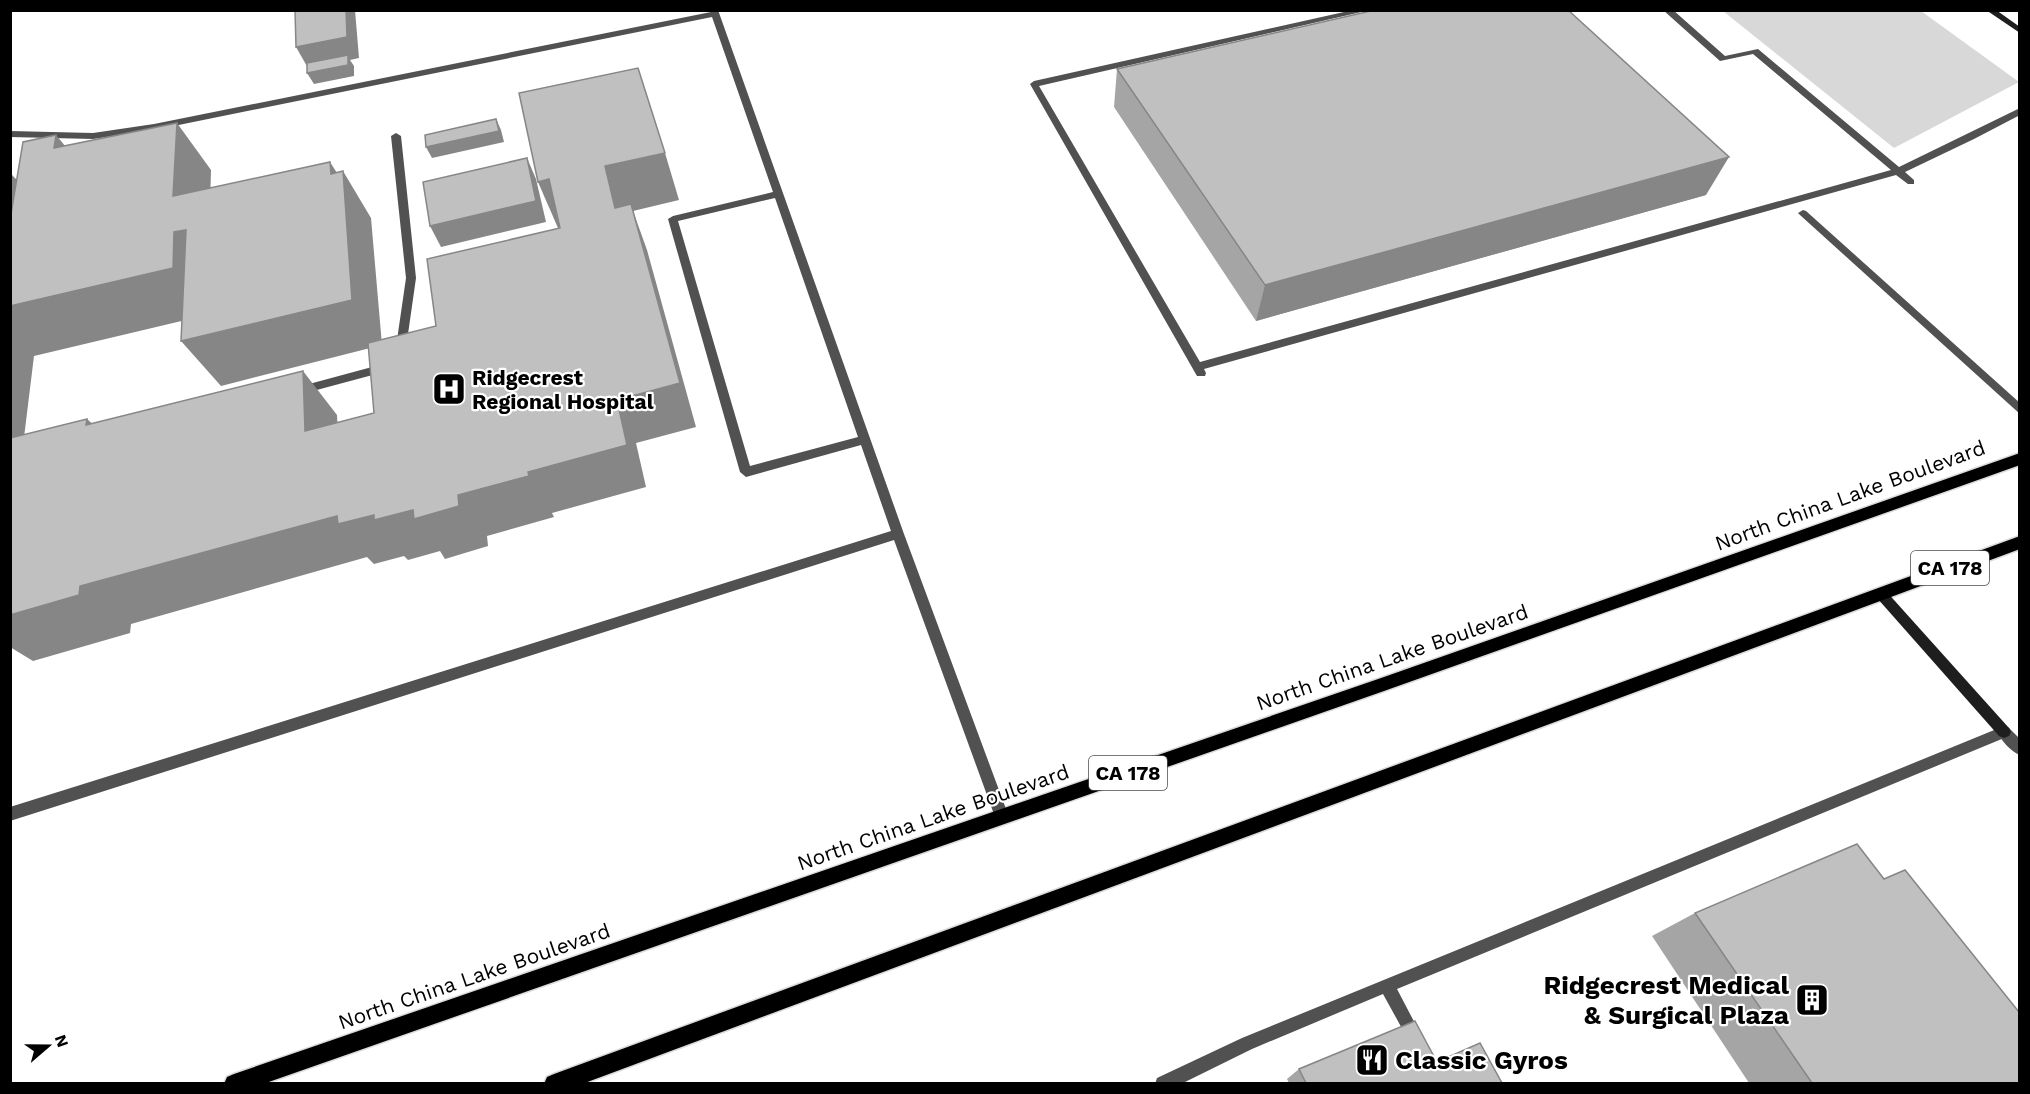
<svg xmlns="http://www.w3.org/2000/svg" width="2030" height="1094" font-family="'Work Sans',sans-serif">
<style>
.green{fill:#d8d8d8}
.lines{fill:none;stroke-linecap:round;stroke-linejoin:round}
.primary-casing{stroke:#dbdbdb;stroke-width:3}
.lane{fill:#515151;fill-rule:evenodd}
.street{fill:#515151;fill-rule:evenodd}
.secondary{fill:#1e1e1e;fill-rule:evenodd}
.primary{fill:#000;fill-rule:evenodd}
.wall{fill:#a5a5a5}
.shaded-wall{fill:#868686}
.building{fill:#c0c0c0;stroke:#868686;stroke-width:1.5}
.labels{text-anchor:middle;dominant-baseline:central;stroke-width:4.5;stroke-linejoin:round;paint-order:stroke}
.shield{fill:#fff;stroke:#4c4c4c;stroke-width:1.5}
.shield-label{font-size:20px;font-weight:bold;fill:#000}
.poi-label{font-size:21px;font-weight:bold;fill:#000;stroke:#fff;text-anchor:start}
.street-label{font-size:21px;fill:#000;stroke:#fff}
.near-poi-label{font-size:26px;font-weight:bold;fill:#000;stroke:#fff;text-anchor:end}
</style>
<rect width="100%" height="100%" fill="#fff"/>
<!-- green -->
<polygon class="green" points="1723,11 1921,11 2019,82 1894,148"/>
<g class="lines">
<defs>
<g id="primary">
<polygon points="2020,453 2020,465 1384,691 263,1084 224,1084 227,1077 234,1074 1384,677"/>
<polygon points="2020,536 2020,549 582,1084 544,1084 547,1077 554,1074"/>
</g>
</defs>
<!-- primary casing -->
<use href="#primary" class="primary-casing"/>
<!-- lane -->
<g class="lane">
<path d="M710,10H718L904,534L1009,817L1007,822L1002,824L997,822L995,817L894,540L10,821V807L891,531L861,445L746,477L740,472L668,219L673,216L773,192L712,17L154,130L93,139L10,137V131L93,133L154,124L711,12ZM775,198L858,437L750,466L678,221Z"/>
<polygon points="1353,10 1370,10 1039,86 1200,362 1891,170 1753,54 1720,61 1663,10 1673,10 1725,56 1758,49 1899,167 2020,108 2020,115 1974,139 1905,172 1914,180 1914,184 1908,184 1896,175 1204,369 1206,373 1205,376 1197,376 1030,84 1034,81"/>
<polygon points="396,133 401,136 416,278 407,341 400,350 396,351 391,347 397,340 406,278 391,136"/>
<polygon points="1803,210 1806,211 2020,403 2020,414 1800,215 1798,213"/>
<polygon points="382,358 387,362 380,373 298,395 293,391 298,387 372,367 378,359"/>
<polygon points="2004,726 2009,728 2011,732 2009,736 1397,989 1420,1033 1423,1038 1420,1043 1415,1046 1410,1043 1383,994 1252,1049 1181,1084 1155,1084 1157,1078 1242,1038"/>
</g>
<!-- street -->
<path class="street" d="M2004,726L2009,728L2020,739V755C2011,752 2001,740 1997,732L1999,728Z"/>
<!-- secondary -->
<g class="secondary">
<polygon points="1986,10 1996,10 2020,27 2020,33"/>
<polygon points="1881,589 1885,590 2009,728 2011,732 2009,736 2004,738 1999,736 1877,598 1875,594 1877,590"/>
</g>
<!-- primary -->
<use href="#primary" class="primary"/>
</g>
<!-- wall -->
<g class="wall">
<polygon points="1117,69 1706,195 1256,321 1114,107"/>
<polygon points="1695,913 2019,1083 1749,1083 1652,936"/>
<polygon points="1437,1062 1502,1083 1289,1083 1287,1079 1299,1069"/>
</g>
<!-- shaded-wall -->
<g class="shaded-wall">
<polygon points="346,10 355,10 359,58 350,60 354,66 354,76 314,84 307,73 308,68 296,47"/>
<polygon points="496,119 501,130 504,142 432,158 426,147"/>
<polygon points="177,123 211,170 209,243 173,196"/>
<polygon points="56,135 95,182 54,148"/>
<polygon points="665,153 679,200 633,211 647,250 696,427 636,443 646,487 552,513 554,517 487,536 488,546 445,559 440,551 408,560 404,556 374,564 367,557 131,624 130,633 33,661 10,647 10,615 80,586 337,516 374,515 458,495 528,472 617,400 615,208 605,166"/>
<polygon points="1729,157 1706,195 1256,321 1265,285"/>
<polygon points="527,158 536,179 546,222 441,247 430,226"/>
<polygon points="330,162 344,184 343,171 371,218 382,345 221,386 181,341 331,174"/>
<polygon points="10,173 18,181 10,225"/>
<polygon points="549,179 569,226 558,228 538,182"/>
<polygon points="186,230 211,314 34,356 21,462 10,465 10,306 174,232"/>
<polygon points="303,371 337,415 340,473 305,431"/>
<polygon points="87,419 133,461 86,425"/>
</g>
<!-- building -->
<g class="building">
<polygon points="295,10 346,10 347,37 296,47"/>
<polygon points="1375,10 1568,10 1729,157 1265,285 1117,69"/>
<polygon points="348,55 348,65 307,73 307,63"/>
<polygon points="638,68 665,153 605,166 615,208 631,204 680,383 617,400 627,445 528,472 529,476 458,495 459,506 414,519 413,510 374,520 374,515 338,524 337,516 80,586 79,595 10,615 10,438 87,419 86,425 303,371 305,431 374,413 368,343 436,326 427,259 560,228 549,179 538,182 519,93"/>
<polygon points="496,119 499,131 426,147 425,135"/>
<polygon points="177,123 173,196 330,162 331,174 343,171 352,300 181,341 186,230 174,232 173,268 10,306 10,214 11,214 23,142 56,135 54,148"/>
<polygon points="527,158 536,201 430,226 423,182"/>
<polygon points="1857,844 1884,879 1905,870 2019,1012 2019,1083 1812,1083 1695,913"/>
<polygon points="1415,1021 1437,1062 1480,1043 1502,1083 1306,1083 1299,1069"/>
</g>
<!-- icons -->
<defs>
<symbol id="hospital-square" viewBox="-11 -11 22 22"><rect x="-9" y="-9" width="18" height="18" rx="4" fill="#000" stroke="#fff"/><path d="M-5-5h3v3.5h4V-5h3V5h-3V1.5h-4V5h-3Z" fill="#fff"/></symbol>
<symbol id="building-square" viewBox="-11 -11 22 22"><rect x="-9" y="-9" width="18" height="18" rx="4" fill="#000" stroke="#fff"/><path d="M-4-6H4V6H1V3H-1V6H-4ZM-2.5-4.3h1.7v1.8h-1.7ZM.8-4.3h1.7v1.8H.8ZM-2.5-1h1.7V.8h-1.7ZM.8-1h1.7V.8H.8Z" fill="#fff"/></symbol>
<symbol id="restaurant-square" viewBox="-11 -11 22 22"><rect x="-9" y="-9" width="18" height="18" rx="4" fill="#000" stroke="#fff"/><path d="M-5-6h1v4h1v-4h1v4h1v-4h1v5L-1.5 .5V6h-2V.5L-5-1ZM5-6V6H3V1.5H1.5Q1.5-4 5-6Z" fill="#fff"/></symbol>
</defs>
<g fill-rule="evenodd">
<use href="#hospital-square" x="430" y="370" width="38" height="38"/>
<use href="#building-square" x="1793" y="981" width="38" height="38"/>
<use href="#restaurant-square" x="1353" y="1041" width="38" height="38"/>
</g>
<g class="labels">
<!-- shield labels -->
<g class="shield">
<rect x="1911" y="551" width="78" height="34" rx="4.5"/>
<rect x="1089" y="756" width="78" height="34" rx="4.5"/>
</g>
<g class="shield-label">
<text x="1950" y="568">CA 178</text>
<text x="1128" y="773">CA 178</text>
</g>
<!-- poi labels -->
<g class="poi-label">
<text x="472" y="377">Ridgecrest<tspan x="472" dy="24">Regional Hospital</tspan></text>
</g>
<!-- street labels -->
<g class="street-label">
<text transform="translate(1850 495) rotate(-20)">North China Lake Boulevard</text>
<text transform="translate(1392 657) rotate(-19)">North China Lake Boulevard</text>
<text transform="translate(933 817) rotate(-19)">North China Lake Boulevard</text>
<text transform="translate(474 976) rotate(-19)">North China Lake Boulevard</text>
</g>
<!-- near-poi labels -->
<g class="near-poi-label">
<text x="1789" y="985">Ridgecrest Medical<tspan x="1789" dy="30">&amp; Surgical Plaza</tspan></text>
<text x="1395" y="1060" text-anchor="start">Classic Gyros</text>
</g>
</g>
<!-- border -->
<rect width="2030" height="1094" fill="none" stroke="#000000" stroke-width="24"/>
<!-- north arrow -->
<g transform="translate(48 1046) rotate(70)" stroke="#ffffff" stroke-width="4.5" paint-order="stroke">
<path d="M0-4.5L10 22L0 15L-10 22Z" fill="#000000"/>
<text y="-9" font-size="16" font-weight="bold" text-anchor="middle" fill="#000000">N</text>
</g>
</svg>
